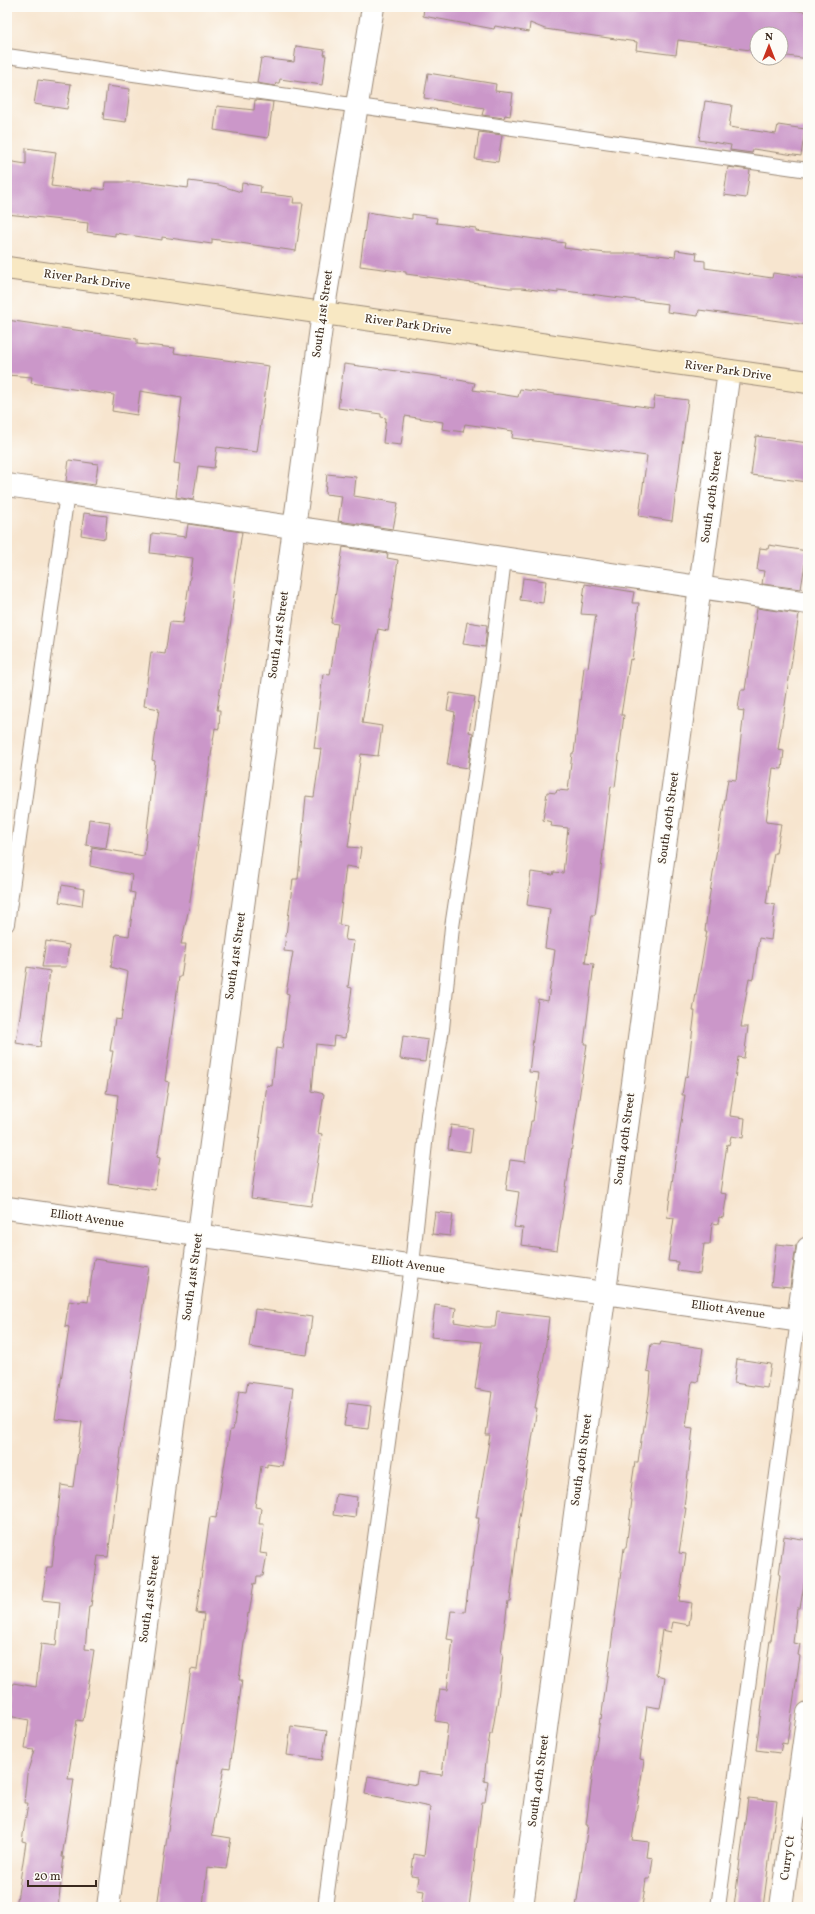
<svg xmlns="http://www.w3.org/2000/svg" width="815" height="1914" font-family="Vollkorn,serif">
<style>
.building{fill:#cb97c9}
.lines{fill:none;stroke-linecap:round;stroke-linejoin:round}
.lane-casing{stroke:#998876;stroke-width:16}
.street-casing{stroke:#998876;stroke-width:24}
.secondary-casing{stroke:#998876;stroke-width:24}
.lane{stroke:#fff;stroke-width:14}
.street{stroke:#fff;stroke-width:22}
.secondary{stroke:#f8e8c3;stroke-width:22}
.labels{text-anchor:middle;dominant-baseline:central;stroke-width:3.5;stroke-linejoin:round;paint-order:stroke}
.street-label{font-size:12px;fill:#3b2a1e;stroke:#fdfcf7}
</style>
<rect width="100%" height="100%" fill="#fdfcf7"/>
<filter id="ink" filterUnits="userSpaceOnUse"><feTurbulence type="fractalNoise" baseFrequency=".025" numOctaves="2"/><feDisplacementMap in="SourceGraphic" scale="8" xChannelSelector="R" yChannelSelector="G"/><feConvolveMatrix kernelMatrix="1 2 1 2 8 2 1 2 1" color-interpolation-filters="sRGB"/></filter>
<filter id="wash" filterUnits="userSpaceOnUse"><feTurbulence type="fractalNoise" baseFrequency=".012" numOctaves="4" result="noise"/><feDisplacementMap in="SourceGraphic" scale="16" xChannelSelector="R" yChannelSelector="G"/><feGaussianBlur stdDeviation="0.9" result="paint"/><feColorMatrix in="noise" values="0 0 0 0 0 0 0 0 0 0 0 0 0 0 0 0 0 1.4 0 .05"/><feComposite in="paint" operator="in"/></filter>
<g filter="url(#wash)">
<rect width="100%" height="100%" fill="#f7e5cf"/>
<g id="blocks">
<!-- building -->
<g class="building">
<polygon points="424,7 773,7 808,12 808,59 781,55 781,34 757,34 757,51 678,40 676,55 636,50 637,42 545,29 530,23 529,32 495,26 494,29 423,16"/>
<polygon points="296,46 325,50 324,55 326,55 322,85 280,79 279,83 276,83 275,86 257,83 261,58 294,62"/>
<polygon points="428,73 496,84 495,91 513,93 510,116 505,115 504,118 482,115 484,108 424,98"/>
<polygon points="38,80 71,84 67,109 34,104"/>
<polygon points="107,86 130,89 126,122 103,119"/>
<polygon points="255,100 273,102 268,138 214,130 217,106 254,110"/>
<polygon points="705,101 732,105 729,127 776,134 778,125 805,129 801,156 753,149 752,153 730,150 731,145 699,140"/>
<polygon points="479,132 502,135 498,162 475,159"/>
<polygon points="26,148 56,152 51,186 93,191 93,188 104,190 105,182 143,182 188,188 189,181 219,185 241,192 242,183 261,186 260,193 294,197 293,203 303,203 296,251 212,239 212,244 162,237 162,240 115,233 115,236 87,232 88,223 7,214 7,161 26,164"/>
<polygon points="728,167 750,170 746,198 724,195"/>
<polygon points="367,212 412,219 412,214 437,218 436,223 476,228 476,231 565,243 564,248 606,253 640,253 675,257 676,250 697,253 696,260 705,261 705,268 772,278 773,273 808,278 808,325 699,310 698,316 667,312 668,304 558,290 558,293 522,288 509,288 406,274 406,272 360,266"/>
<polygon points="7,320 137,339 137,344 175,348 174,353 269,366 257,452 217,447 214,468 198,466 193,500 176,497 180,464 174,463 182,398 140,391 137,415 112,411 114,395 31,383 32,377 7,375"/>
<polygon points="344,364 436,376 475,383 473,390 518,397 520,389 653,408 655,396 688,400 672,521 639,516 647,456 512,438 513,431 465,424 463,432 442,429 443,422 405,416 401,445 383,443 386,418 381,417 381,414 338,408"/>
<polygon points="756,436 808,443 808,482 751,475"/>
<polygon points="69,460 98,464 95,485 66,481"/>
<polygon points="327,474 356,477 354,496 398,503 393,529 338,521 342,496 325,494"/>
<polygon points="84,513 107,516 105,539 81,535"/>
<polygon points="188,524 242,532 234,583 235,584 231,621 217,710 220,710 219,729 215,728 189,908 181,944 186,944 181,977 179,977 165,1081 169,1082 157,1157 160,1158 155,1190 108,1183 118,1095 106,1093 113,1051 110,1051 115,1019 121,1020 128,972 111,967 116,934 129,936 135,893 130,892 132,875 90,866 92,847 144,856 155,761 152,760 159,709 144,706 151,652 165,654 170,622 183,623 193,558 150,553 152,533 186,537"/>
<polygon points="769,545 807,551 801,589 762,584 764,571 757,570 760,548 768,549"/>
<polygon points="343,547 388,554 387,558 398,560 388,631 378,629 362,723 382,726 378,756 361,754 348,847 361,848 358,868 346,866 339,925 347,926 345,940 354,941 348,987 352,988 345,1038 334,1036 333,1046 316,1044 312,1091 324,1094 318,1133 322,1134 311,1206 251,1198 267,1085 272,1086 276,1048 282,1049 289,994 286,993 293,952 284,951 293,879 298,879 306,796 314,797 321,749 314,748 323,674 330,675 338,624 331,623"/>
<polygon points="523,578 546,581 543,603 520,600"/>
<polygon points="585,584 634,592 632,603 639,603 632,660 630,659 621,715 624,715 615,787 611,786 598,894 595,915 592,915 585,963 594,964 584,1044 587,1044 557,1250 521,1245 523,1228 514,1227 519,1192 506,1190 510,1160 525,1162 531,1121 533,1121 539,1073 529,1072 538,999 548,1001 555,950 545,948 550,909 527,905 531,872 553,875 554,872 563,873 568,828 551,826 552,822 543,820 547,792 556,793 557,790 568,791 572,753 574,753 584,667 588,668 596,615 581,614"/>
<polygon points="757,608 799,614 778,750 784,751 782,769 773,768 766,822 781,824 776,853 774,853 766,903 775,905 771,940 759,938 753,979 749,978 741,1027 748,1027 744,1058 738,1057 730,1116 745,1118 743,1138 731,1136 729,1145 727,1144 720,1193 727,1194 723,1218 719,1217 718,1224 712,1223 710,1244 704,1244 700,1274 677,1271 678,1262 668,1261 674,1218 667,1217 685,1095 682,1095 685,1076 687,1077 695,1011 693,1011 707,931 705,931 709,899 728,779 736,780 744,711 738,710 739,701 741,690 745,690"/>
<polygon points="467,622 487,625 485,647 463,644"/>
<polygon points="450,693 475,697 469,732 473,733 468,768 447,765 455,712 447,710"/>
<polygon points="89,819 110,822 106,848 86,845"/>
<polygon points="62,885 84,889 82,906 59,902"/>
<polygon points="46,941 69,945 66,967 42,967"/>
<polygon points="27,967 50,971 40,1047 16,1043"/>
<polygon points="403,1036 428,1040 425,1062 400,1059"/>
<polygon points="451,1125 473,1128 470,1152 448,1149"/>
<polygon points="435,1212 453,1214 450,1236 432,1234"/>
<polygon points="776,1244 796,1246 790,1287 771,1285"/>
<polygon points="94,1259 149,1267 122,1441 108,1557 98,1556 91,1606 89,1606 85,1649 94,1650 83,1721 77,1720 68,1779 74,1779 62,1857 64,1857 58,1907 16,1907 26,1842 22,1841 28,1803 24,1803 27,1774 34,1750 25,1749 29,1720 8,1716 13,1683 36,1687 41,1644 56,1646 60,1602 42,1600 47,1567 52,1567 61,1485 73,1487 82,1422 55,1419 66,1348 69,1327 65,1326 69,1301 80,1303 81,1301 88,1302"/>
<polygon points="435,1305 456,1308 454,1322 484,1327 495,1327 497,1311 549,1317 545,1351 535,1408 537,1408 519,1524 510,1601 508,1601 501,1653 503,1654 498,1698 492,1734 490,1734 486,1761 484,1781 488,1782 485,1802 482,1802 469,1907 422,1907 424,1891 417,1890 419,1877 411,1876 414,1854 424,1856 430,1807 365,1794 368,1776 416,1785 418,1772 442,1775 448,1723 435,1721 440,1689 447,1690 453,1640 447,1639 451,1611 465,1612 471,1567 472,1567 479,1518 476,1518 490,1435 486,1435 492,1392 475,1389 482,1342 431,1337"/>
<polygon points="255,1309 312,1317 307,1355 249,1347"/>
<polygon points="661,1342 703,1348 698,1382 692,1381 686,1427 693,1428 684,1508 686,1508 679,1553 686,1554 679,1601 692,1603 689,1625 673,1622 671,1632 662,1630 656,1675 665,1677 662,1698 660,1708 647,1706 640,1759 644,1760 632,1840 649,1842 647,1857 653,1858 650,1879 646,1879 642,1907 576,1907 588,1825 586,1825 600,1718 601,1719 605,1692 622,1564 624,1548 626,1548 632,1500 630,1500 631,1489 635,1462 638,1462 642,1433 643,1433 649,1395 651,1372 647,1371 651,1344 660,1345"/>
<polygon points="737,1359 771,1364 767,1388 734,1383"/>
<polygon points="248,1382 293,1388 282,1466 267,1464 267,1467 261,1466 255,1507 261,1508 259,1524 264,1524 260,1553 267,1554 263,1576 257,1576 256,1584 254,1583 249,1614 248,1613 239,1680 242,1680 230,1768 224,1767 212,1835 231,1838 226,1869 207,1867 203,1907 157,1907 191,1669 197,1670 204,1614 196,1613 210,1517 216,1518 230,1430 233,1430 239,1391 246,1392"/>
<polygon points="348,1403 371,1406 368,1429 344,1426"/>
<polygon points="336,1494 357,1497 355,1518 333,1515"/>
<polygon points="784,1536 808,1540 808,1579 805,1579 800,1608 797,1608 793,1643 800,1644 798,1655 800,1656 787,1744 782,1743 780,1753 756,1750 770,1640 771,1640 780,1575 779,1575"/>
<polygon points="291,1726 327,1731 322,1760 287,1755"/>
<polygon points="748,1798 777,1801 763,1907 734,1907"/>
</g>
</g>
</g>
<g filter="url(#ink)">
<use href="#blocks" fill-opacity="0" stroke="#998876" stroke-width="1"/>
<g class="lines">
<defs>
<g id="lane">
<polyline points="7,56 808,170"/>
<polyline points="7,924 67,494"/>
<polyline points="325,1907 412,1265 428,1115 442,1029 452,927 488,691 504,559"/>
<polyline points="718,1907 798,1320"/>
</g>
<g id="street">
<polyline points="7,485 808,603"/>
<polyline points="7,1208 808,1322"/>
<polyline points="798,1320 808,1248"/>
<polyline points="108,1907 323,313 373,7"/>
<polyline points="522,1907 729,371"/>
<polyline points="781,1907 808,1713"/>
</g>
<polyline id="secondary" points="7,268 808,382"/>
</defs>
<!-- lane casing -->
<use href="#lane" class="lane-casing"/>
<!-- street casing -->
<use href="#street" class="street-casing"/>
<!-- secondary casing -->
<use href="#secondary" class="secondary-casing"/>
<!-- lane -->
<use href="#lane" class="lane"/>
<!-- street -->
<use href="#street" class="street"/>
<!-- secondary -->
<use href="#secondary" class="secondary"/>
</g>
</g>
<g class="labels">
<!-- street labels -->
<g class="street-label">
<text transform="translate(87 280) rotate(8)">River Park Drive</text>
<text transform="translate(323 314) rotate(-82)">South 41st Street</text>
<text transform="translate(408 325) rotate(8)">River Park Drive</text>
<text transform="translate(728 371) rotate(8)">River Park Drive</text>
<text transform="translate(712 497) rotate(-82)">South 40th Street</text>
<text transform="translate(279 635) rotate(-82)">South 41st Street</text>
<text transform="translate(669 818) rotate(-82)">South 40th Street</text>
<text transform="translate(236 956) rotate(-82)">South 41st Street</text>
<text transform="translate(625 1139) rotate(-82)">South 40th Street</text>
<text transform="translate(87 1219) rotate(8)">Elliott Avenue</text>
<text transform="translate(408 1265) rotate(8)">Elliott Avenue</text>
<text transform="translate(193 1277) rotate(-82)">South 41st Street</text>
<text transform="translate(728 1310) rotate(8)">Elliott Avenue</text>
<text transform="translate(582 1460) rotate(-82)">South 40th Street</text>
<text transform="translate(150 1599) rotate(-82)">South 41st Street</text>
<text transform="translate(539 1781) rotate(-82)">South 40th Street</text>
<text transform="translate(788 1858) rotate(-82)">Curry Ct</text>
</g>
</g>
<!-- margin -->
<rect width="815" height="1914" fill="none" stroke="#fdfcf7" stroke-width="24"/>
<!-- north arrow -->
<g transform="translate(769 46)"><circle r="19" fill="#fdfcf7" stroke="#afa8a0"/>
<path d="M0-3L7 15L0 10L-7 15Z" fill="#c8321e"/>
<text y="-6" font-size="11" font-weight="bold" text-anchor="middle" fill="#3b2a1e">N</text>
</g>
<!-- scale -->
<path d="M28 1880v6h68v-6" fill="none" stroke="#3b2a1e" stroke-width="2"/>
<text x="34" y="1880" font-size="12" fill="#3b2a1e" stroke="#fdfcf7" stroke-width="3" paint-order="stroke">20 m</text>
</svg>
